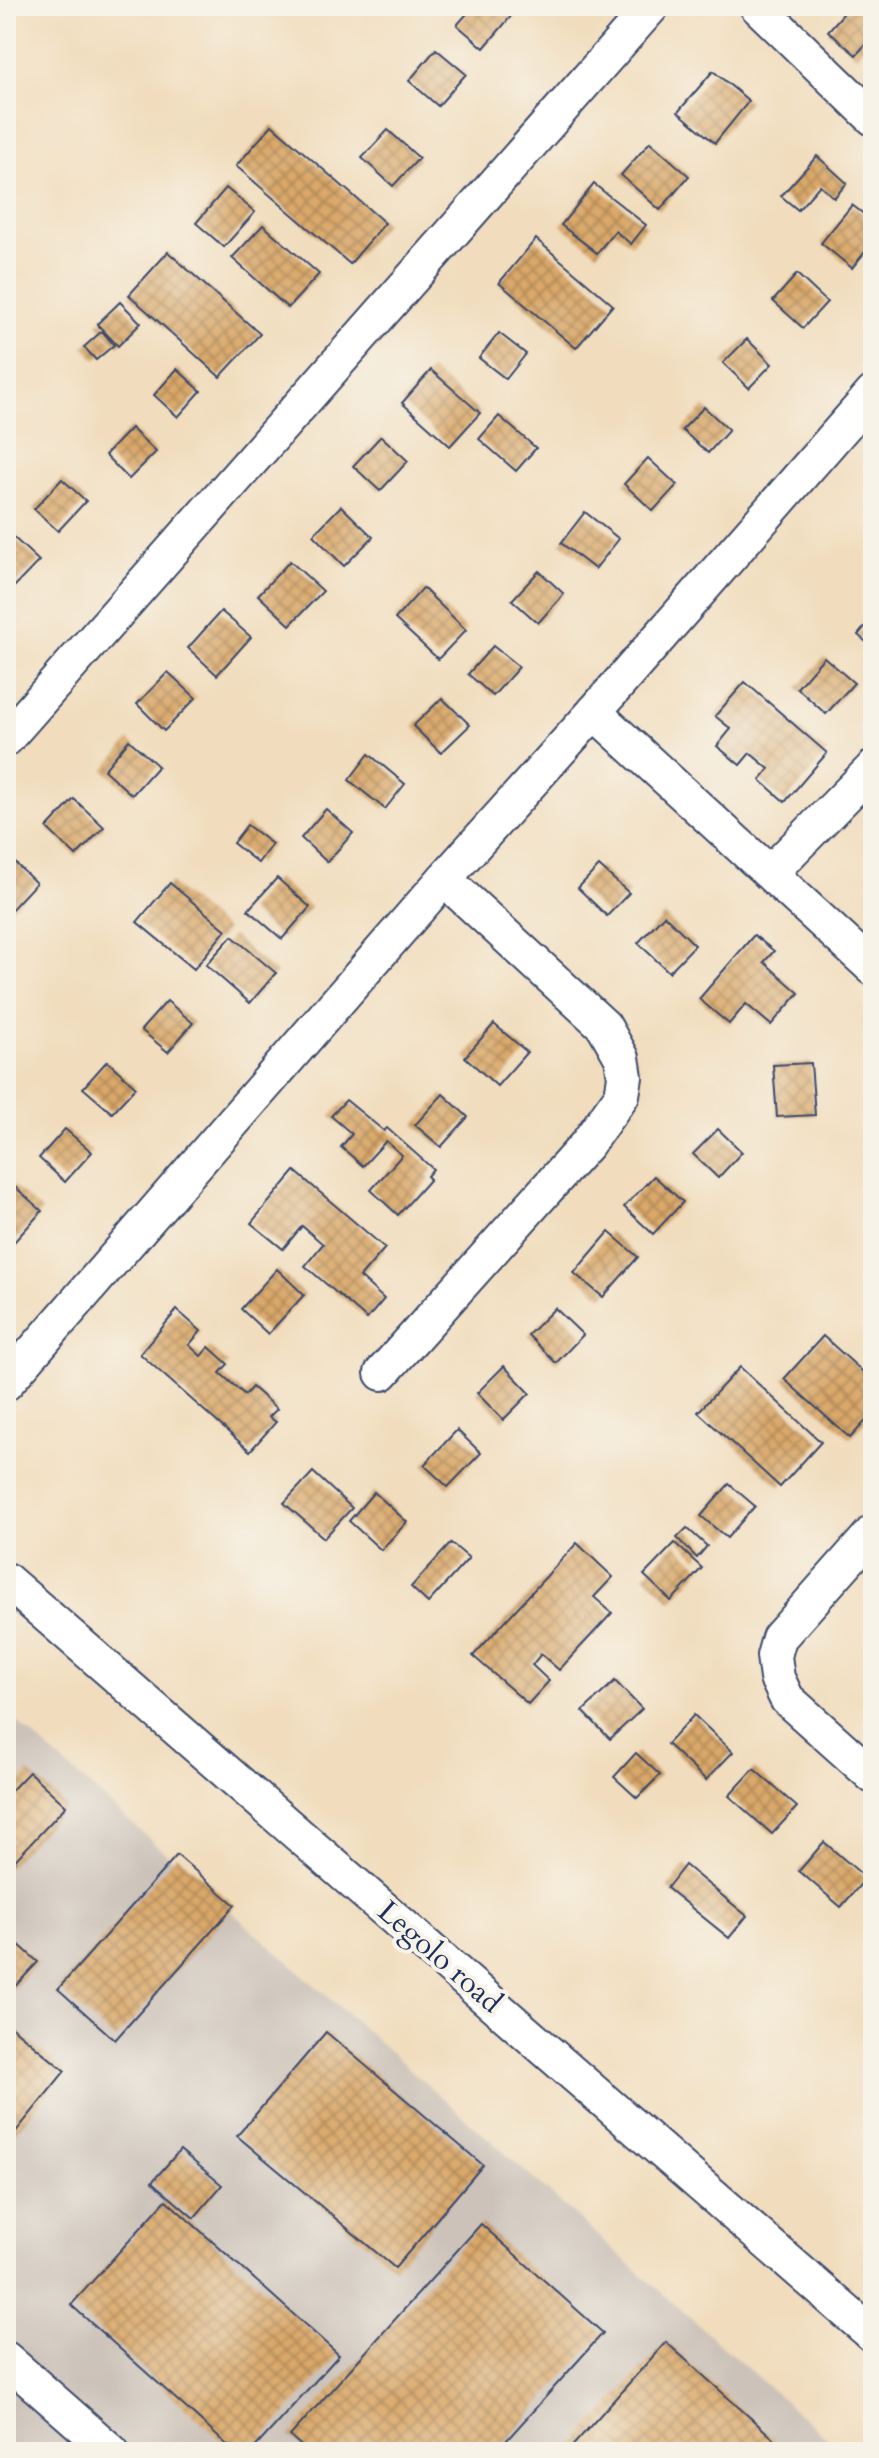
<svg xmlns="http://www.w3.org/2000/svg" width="879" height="2458" font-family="Cardo,serif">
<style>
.industrial{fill:#ccc2b9}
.building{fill:url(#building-cross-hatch)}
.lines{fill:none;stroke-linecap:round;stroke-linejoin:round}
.minor-casing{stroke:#3b496c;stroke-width:38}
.minor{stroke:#fff;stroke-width:34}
.labels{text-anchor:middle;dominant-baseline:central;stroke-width:8;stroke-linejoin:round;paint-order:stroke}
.street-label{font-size:30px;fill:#1b2f5e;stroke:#f7f3e8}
</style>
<defs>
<pattern id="building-cross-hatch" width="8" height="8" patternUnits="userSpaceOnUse" patternTransform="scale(2)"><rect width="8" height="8" fill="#daa869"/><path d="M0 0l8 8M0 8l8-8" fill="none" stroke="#b0895a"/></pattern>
</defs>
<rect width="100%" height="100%" fill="#f7f3e8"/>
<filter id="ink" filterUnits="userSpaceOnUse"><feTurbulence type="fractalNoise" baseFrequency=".0125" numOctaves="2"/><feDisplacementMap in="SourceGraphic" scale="16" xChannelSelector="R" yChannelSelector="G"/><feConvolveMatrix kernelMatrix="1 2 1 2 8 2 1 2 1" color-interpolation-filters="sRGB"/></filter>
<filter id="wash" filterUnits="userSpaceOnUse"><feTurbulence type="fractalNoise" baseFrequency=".006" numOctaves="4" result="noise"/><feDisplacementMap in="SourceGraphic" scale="32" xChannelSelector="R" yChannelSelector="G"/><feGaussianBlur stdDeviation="1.8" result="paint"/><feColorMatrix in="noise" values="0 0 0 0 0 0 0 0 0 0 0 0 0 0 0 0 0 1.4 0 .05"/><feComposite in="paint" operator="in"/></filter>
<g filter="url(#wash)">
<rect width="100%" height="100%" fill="#f1ddbd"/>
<!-- industrial -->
<polygon class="industrial" points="6,1712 842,2452 6,2452"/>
<g id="blocks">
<!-- building -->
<g class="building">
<polygon points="474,6 503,6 513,14 484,48 457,25"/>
<polygon points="850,6 873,6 873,36 856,55 828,31"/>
<polygon points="436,49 466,74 438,106 409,81"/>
<polygon points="713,71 749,101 715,143 678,112"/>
<polygon points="272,125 385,223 350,264 236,166"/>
<polygon points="388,130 419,158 393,186 362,158"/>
<polygon points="650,142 689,176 660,210 621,175"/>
<polygon points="817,156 847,183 834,198 820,185 798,210 781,196"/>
<polygon points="594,184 646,225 631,244 615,231 597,253 561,225"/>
<polygon points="226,188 255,212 224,247 196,223"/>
<polygon points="852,205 873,221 873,242 852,268 821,243"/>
<polygon points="263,225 319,274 288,308 232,258"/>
<polygon points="536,239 613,305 576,348 499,283"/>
<polygon points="168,252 260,334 220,377 129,295"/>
<polygon points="797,274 827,302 803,328 773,301"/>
<polygon points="120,302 141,323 118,346 97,324"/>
<polygon points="102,331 114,345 96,360 84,347"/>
<polygon points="499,333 526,354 506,379 479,358"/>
<polygon points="747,339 772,364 749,388 723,363"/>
<polygon points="177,369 201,391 178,417 154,395"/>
<polygon points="431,370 480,413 450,446 402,403"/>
<polygon points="704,407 729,430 708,453 682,430"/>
<polygon points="499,416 536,448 516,471 479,439"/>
<polygon points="131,428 156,452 129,479 105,455"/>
<polygon points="381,436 408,461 380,491 353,466"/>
<polygon points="648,458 677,485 653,511 624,484"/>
<polygon points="62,479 86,501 58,531 34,509"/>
<polygon points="341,506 373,537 344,566 313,535"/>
<polygon points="585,512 619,539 595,569 561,543"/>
<polygon points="10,534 39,561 9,592 6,589 6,539"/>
<polygon points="290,561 323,591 290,625 258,595"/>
<polygon points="539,571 564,594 538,623 512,600"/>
<polygon points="423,588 466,630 438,659 395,619"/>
<polygon points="221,611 251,637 217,675 188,648"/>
<polygon points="873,617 873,648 858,635"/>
<polygon points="493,646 519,667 493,696 468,674"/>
<polygon points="824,657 854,683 826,714 797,688"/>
<polygon points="168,672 196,698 164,731 137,704"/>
<polygon points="745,682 827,753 785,802 760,780 769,769 750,753 740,765 717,746 731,729 715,716"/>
<polygon points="442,698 470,725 441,753 413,726"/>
<polygon points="129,740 158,766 132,795 104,770"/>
<polygon points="369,754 405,784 385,809 349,780"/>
<polygon points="74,799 104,827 76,856 47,828"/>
<polygon points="326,809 353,833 327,862 301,838"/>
<polygon points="247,825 272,844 258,863 233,843"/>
<polygon points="9,857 36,883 9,912 6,908 6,861"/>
<polygon points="599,866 629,893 607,916 578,888"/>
<polygon points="277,878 310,907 282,939 248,910"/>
<polygon points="170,883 226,930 194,969 137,922"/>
<polygon points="664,915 695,945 669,972 638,943"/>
<polygon points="754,935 774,951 764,962 799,993 771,1025 746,1004 729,1024 699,999"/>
<polygon points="232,936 276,973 250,1003 206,965"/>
<polygon points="167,1001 193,1023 168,1052 141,1030"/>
<polygon points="494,1024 527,1052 497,1086 465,1057"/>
<polygon points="107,1061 136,1087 112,1113 83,1088"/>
<polygon points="811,1063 815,1115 777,1117 773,1065"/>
<polygon points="443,1094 468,1117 441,1147 415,1125"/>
<polygon points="346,1100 384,1131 387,1128 433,1169 427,1176 430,1179 398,1215 371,1190 402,1155 386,1141 363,1166 341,1147 352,1134 331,1116"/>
<polygon points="65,1129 92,1152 65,1182 39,1158"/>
<polygon points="718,1129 742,1152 718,1178 693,1154"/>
<polygon points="295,1171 385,1248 360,1277 384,1299 367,1319 305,1266 323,1244 302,1226 283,1249 251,1223"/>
<polygon points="654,1176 683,1202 653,1234 624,1207"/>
<polygon points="14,1186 42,1211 14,1242 6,1234 6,1194"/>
<polygon points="609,1232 638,1257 603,1297 574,1273"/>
<polygon points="277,1269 304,1295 268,1334 241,1309"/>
<polygon points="555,1308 583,1335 556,1363 528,1335"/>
<polygon points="177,1310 201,1331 189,1345 201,1356 209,1347 228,1364 220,1373 245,1395 252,1387 277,1409 269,1417 276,1422 250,1451 140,1354"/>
<polygon points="823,1336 873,1381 873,1413 850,1438 784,1379"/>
<polygon points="504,1366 530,1393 503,1420 477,1393"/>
<polygon points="740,1367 821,1442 780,1487 698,1412"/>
<polygon points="457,1430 481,1453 448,1487 424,1465"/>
<polygon points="313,1472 352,1508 324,1538 284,1503"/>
<polygon points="729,1484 755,1506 727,1538 701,1516"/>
<polygon points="374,1492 407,1522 381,1550 349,1521"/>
<polygon points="687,1528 707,1546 697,1558 677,1538"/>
<polygon points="451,1543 469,1558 428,1603 411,1587"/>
<polygon points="577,1543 613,1577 594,1597 612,1613 559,1670 541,1654 532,1665 549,1681 528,1704 473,1656"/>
<polygon points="675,1543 702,1568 671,1601 644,1575"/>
<polygon points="615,1681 642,1709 610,1739 583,1711"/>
<polygon points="694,1715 733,1752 706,1780 667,1744"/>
<polygon points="636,1753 660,1775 637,1798 614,1777"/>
<polygon points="754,1769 797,1807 772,1834 729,1796"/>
<polygon points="29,1772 66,1806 6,1870 6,1796"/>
<polygon points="824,1842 866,1878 841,1907 799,1871"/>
<polygon points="177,1855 235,1905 115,2040 58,1989"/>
<polygon points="685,1865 747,1916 729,1938 667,1888"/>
<polygon points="6,1933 38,1962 6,1996"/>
<polygon points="6,2022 65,2071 6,2144"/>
<polygon points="326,2032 483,2165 395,2268 237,2136"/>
<polygon points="180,2150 222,2185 194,2218 152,2182"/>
<polygon points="166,2200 339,2355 251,2452 235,2452 71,2305"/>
<polygon points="481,2224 603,2333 496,2452 308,2452 290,2436"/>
<polygon points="666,2342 774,2439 762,2452 567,2452"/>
</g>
</g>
</g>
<g filter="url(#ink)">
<use href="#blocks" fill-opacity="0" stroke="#3b496c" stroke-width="2"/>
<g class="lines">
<defs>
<g id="minor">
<polyline points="757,6 873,118"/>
<polyline points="594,712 873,968"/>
<polyline points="6,739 652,6"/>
<polyline points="770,873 873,768"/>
<polyline points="382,1373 587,1144 622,1095 625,1077 622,1058 604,1026 444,879"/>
<polyline points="6,1383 444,879 594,712 873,393"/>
<polyline points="873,1532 779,1638 774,1656 777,1678 787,1699 873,1776"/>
<polyline points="6,1580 873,2335"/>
<polyline points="6,2359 112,2452"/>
</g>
</defs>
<!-- minor casing -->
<use href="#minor" class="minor-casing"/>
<!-- minor -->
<use href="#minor" class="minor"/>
</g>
</g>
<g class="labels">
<!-- street labels -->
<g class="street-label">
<text transform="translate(440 1957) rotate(41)">Legolo road</text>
</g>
</g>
<!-- margin -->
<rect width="879" height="2458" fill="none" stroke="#f7f3e8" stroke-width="32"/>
</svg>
